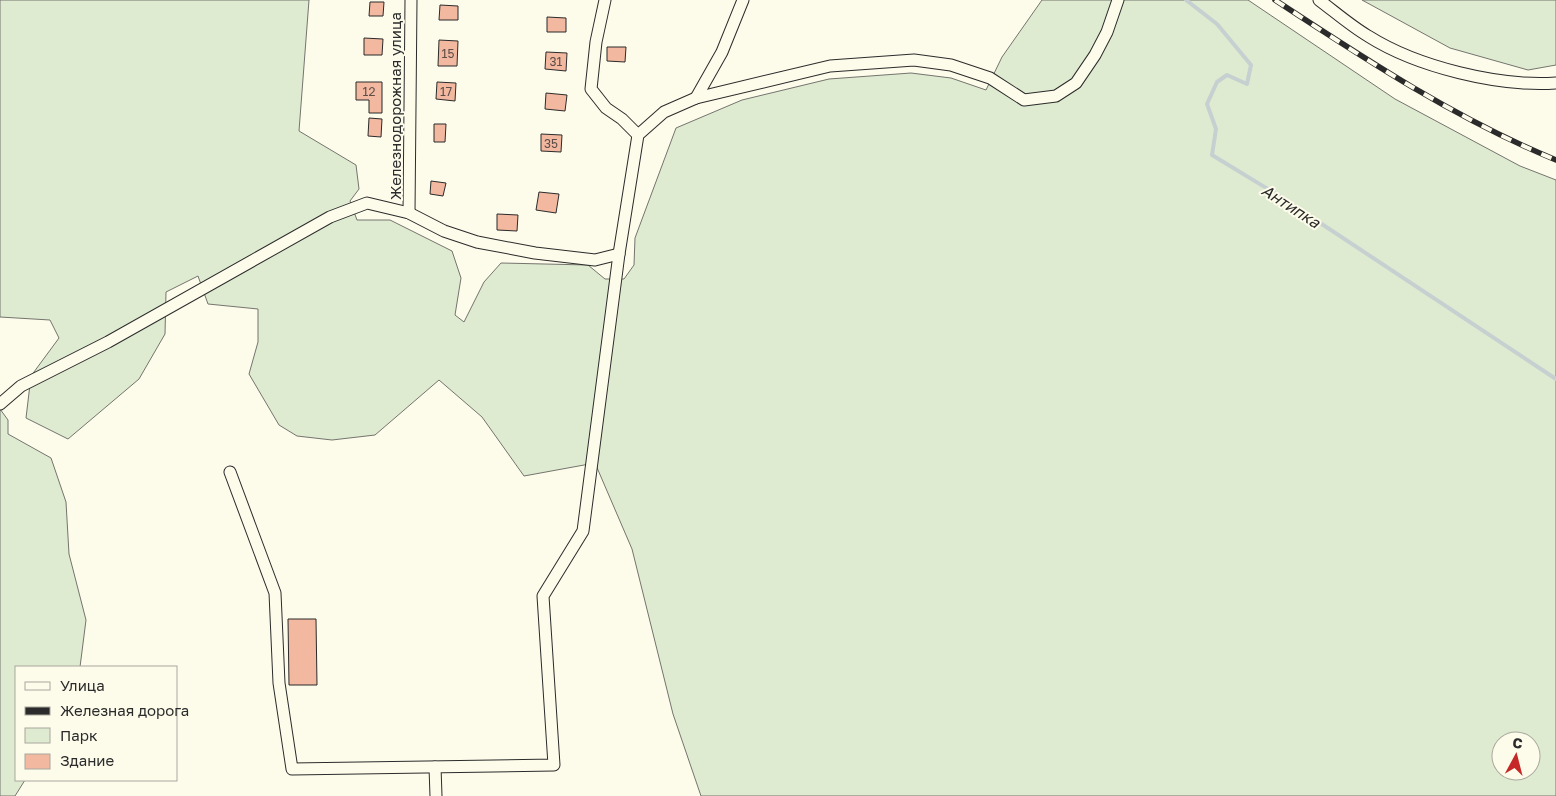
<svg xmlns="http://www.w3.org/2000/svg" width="1556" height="796" font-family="'Golos Text',sans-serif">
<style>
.green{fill:#deebd1;stroke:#74746e;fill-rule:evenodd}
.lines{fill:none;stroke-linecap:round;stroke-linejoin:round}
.stream{stroke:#c7d0d0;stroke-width:4}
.building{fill:#f2b8a0;stroke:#2b2b2b}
.street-casing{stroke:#2b2b2b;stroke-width:13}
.street{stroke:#fdfbea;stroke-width:11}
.rail-casing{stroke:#2b2b2b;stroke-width:5.5}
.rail{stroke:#fdfbea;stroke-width:4;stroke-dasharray:11;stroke-linecap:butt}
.labels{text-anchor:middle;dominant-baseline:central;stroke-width:4;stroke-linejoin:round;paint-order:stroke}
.number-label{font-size:12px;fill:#5d4e48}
.street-label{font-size:15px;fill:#2b2b2b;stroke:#fdfbea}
.water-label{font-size:16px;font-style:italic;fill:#2b2b2b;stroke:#fdfbea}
</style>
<rect width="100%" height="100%" fill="#fdfbea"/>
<!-- green -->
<g class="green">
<path d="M0,0H309L299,131L356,165L359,189L350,201L357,220H390L452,251L461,278L455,315L464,322L484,282L501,263L588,265L605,279H624L634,265L635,238L676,128L742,100L829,79L911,73L951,78L986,90L1002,57L1042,0H1248L1395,99L1520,166L1556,180V796H701L673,714L632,549L595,463L524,476L482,417L439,380L375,435L332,440L297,436L279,425L249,374L258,342V309L208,304L198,276L166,292L165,334L139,379L68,439L26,418L31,376L59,338L50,320L0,317ZM1501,741H1531V771H1501Z"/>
<polygon points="1362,0 1556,0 1556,65 1528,70 1450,48"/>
<polygon points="0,409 8,420 8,434 51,458 66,502 69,554 86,620 80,667 16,667 16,780 25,780 15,796 0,796"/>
</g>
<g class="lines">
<!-- stream -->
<polyline class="stream" points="1186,0 1217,24 1251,65 1247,84 1227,75 1217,82 1207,104 1216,129 1212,155 1281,197 1556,379"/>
</g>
<!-- building -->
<g class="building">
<polygon points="370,2 384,2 383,16 369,16"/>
<polygon points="440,5 458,6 458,20 439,20"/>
<polygon points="547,17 566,18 566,32 547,32"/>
<polygon points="364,38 383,39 382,55 364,55"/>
<polygon points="439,40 458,41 457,66 438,66"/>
<polygon points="607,47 626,47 625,62 607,61"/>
<polygon points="546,52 567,53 566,71 545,69"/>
<polygon points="356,82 382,82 382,113 369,113 369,100 356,100"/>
<polygon points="437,82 456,83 455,101 436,99"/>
<polygon points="546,93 567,95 565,111 545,109"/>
<polygon points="369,118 382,119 381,137 368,136"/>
<polygon points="434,124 446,124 445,142 434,142"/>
<polygon points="541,134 562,135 561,152 541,151"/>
<polygon points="431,181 446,183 443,196 430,194"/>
<polygon points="539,192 559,194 556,213 536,210"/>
<polygon points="497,214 518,215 517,231 497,230"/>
<polygon points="288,619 316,619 317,685 289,685"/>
</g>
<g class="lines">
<defs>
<g id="street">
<polyline points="605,0 596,42 591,89 606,108 622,119 638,135"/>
<path d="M1319,0C1335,12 1351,26 1368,36C1417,67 1499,87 1556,83"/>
<polyline points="696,98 722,52 743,0"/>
<polyline points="409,213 411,0"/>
<polyline points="0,404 21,386 108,342 330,217 367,203 409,213 444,231 477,242 535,253 595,260 619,254"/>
<polyline points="230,472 275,593 279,683 292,769 554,765 543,596 583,531 619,254 638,135 664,112 696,98 830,66 914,60 951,65 990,78 1024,100 1056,96 1076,83 1095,55 1107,32 1118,0"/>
<polyline points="435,767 436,796"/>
</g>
</defs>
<!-- street casing -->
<use href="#street" class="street-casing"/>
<!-- street -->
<use href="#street" class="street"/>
<defs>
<path id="rail" d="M1275,0C1365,59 1456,119 1556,160"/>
</defs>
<!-- rail casing -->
<use href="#rail" class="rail-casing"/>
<!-- rail -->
<use href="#rail" class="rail"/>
</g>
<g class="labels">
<!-- number labels -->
<g class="number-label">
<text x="448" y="53">15</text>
<text x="556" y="61">31</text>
<text x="369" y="91">12</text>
<text x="446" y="91">17</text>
<text x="551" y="143">35</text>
</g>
<!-- street labels -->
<g class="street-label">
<text transform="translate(395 106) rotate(-90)">Железнодорожная улица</text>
</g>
<!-- water labels -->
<g class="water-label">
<text transform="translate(1291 206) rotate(33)">Антипка</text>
</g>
</g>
<!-- legend -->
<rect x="15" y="666" width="162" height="115" fill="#fdfbea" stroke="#a9a89e"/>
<rect x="25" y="682" width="25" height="8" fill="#fdfbea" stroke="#a9a89e"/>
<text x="60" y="691" font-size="15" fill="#2b2b2b">Улица</text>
<rect x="25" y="707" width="25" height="8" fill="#2b2b2b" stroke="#a9a89e"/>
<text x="60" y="716" font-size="15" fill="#2b2b2b">Железная дорога</text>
<rect x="25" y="728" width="25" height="15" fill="#deebd1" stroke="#a9a89e"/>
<text x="60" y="741" font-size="15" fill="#2b2b2b">Парк</text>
<rect x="25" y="754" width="25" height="15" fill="#f2b8a0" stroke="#a9a89e"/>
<text x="60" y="766" font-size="15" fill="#2b2b2b">Здание</text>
<!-- north arrow -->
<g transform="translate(1516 756) rotate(7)"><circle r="24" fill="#fdfbea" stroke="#a9a89e"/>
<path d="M0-4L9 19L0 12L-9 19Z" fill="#c62828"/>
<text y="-8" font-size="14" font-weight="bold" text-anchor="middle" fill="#2b2b2b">С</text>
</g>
</svg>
